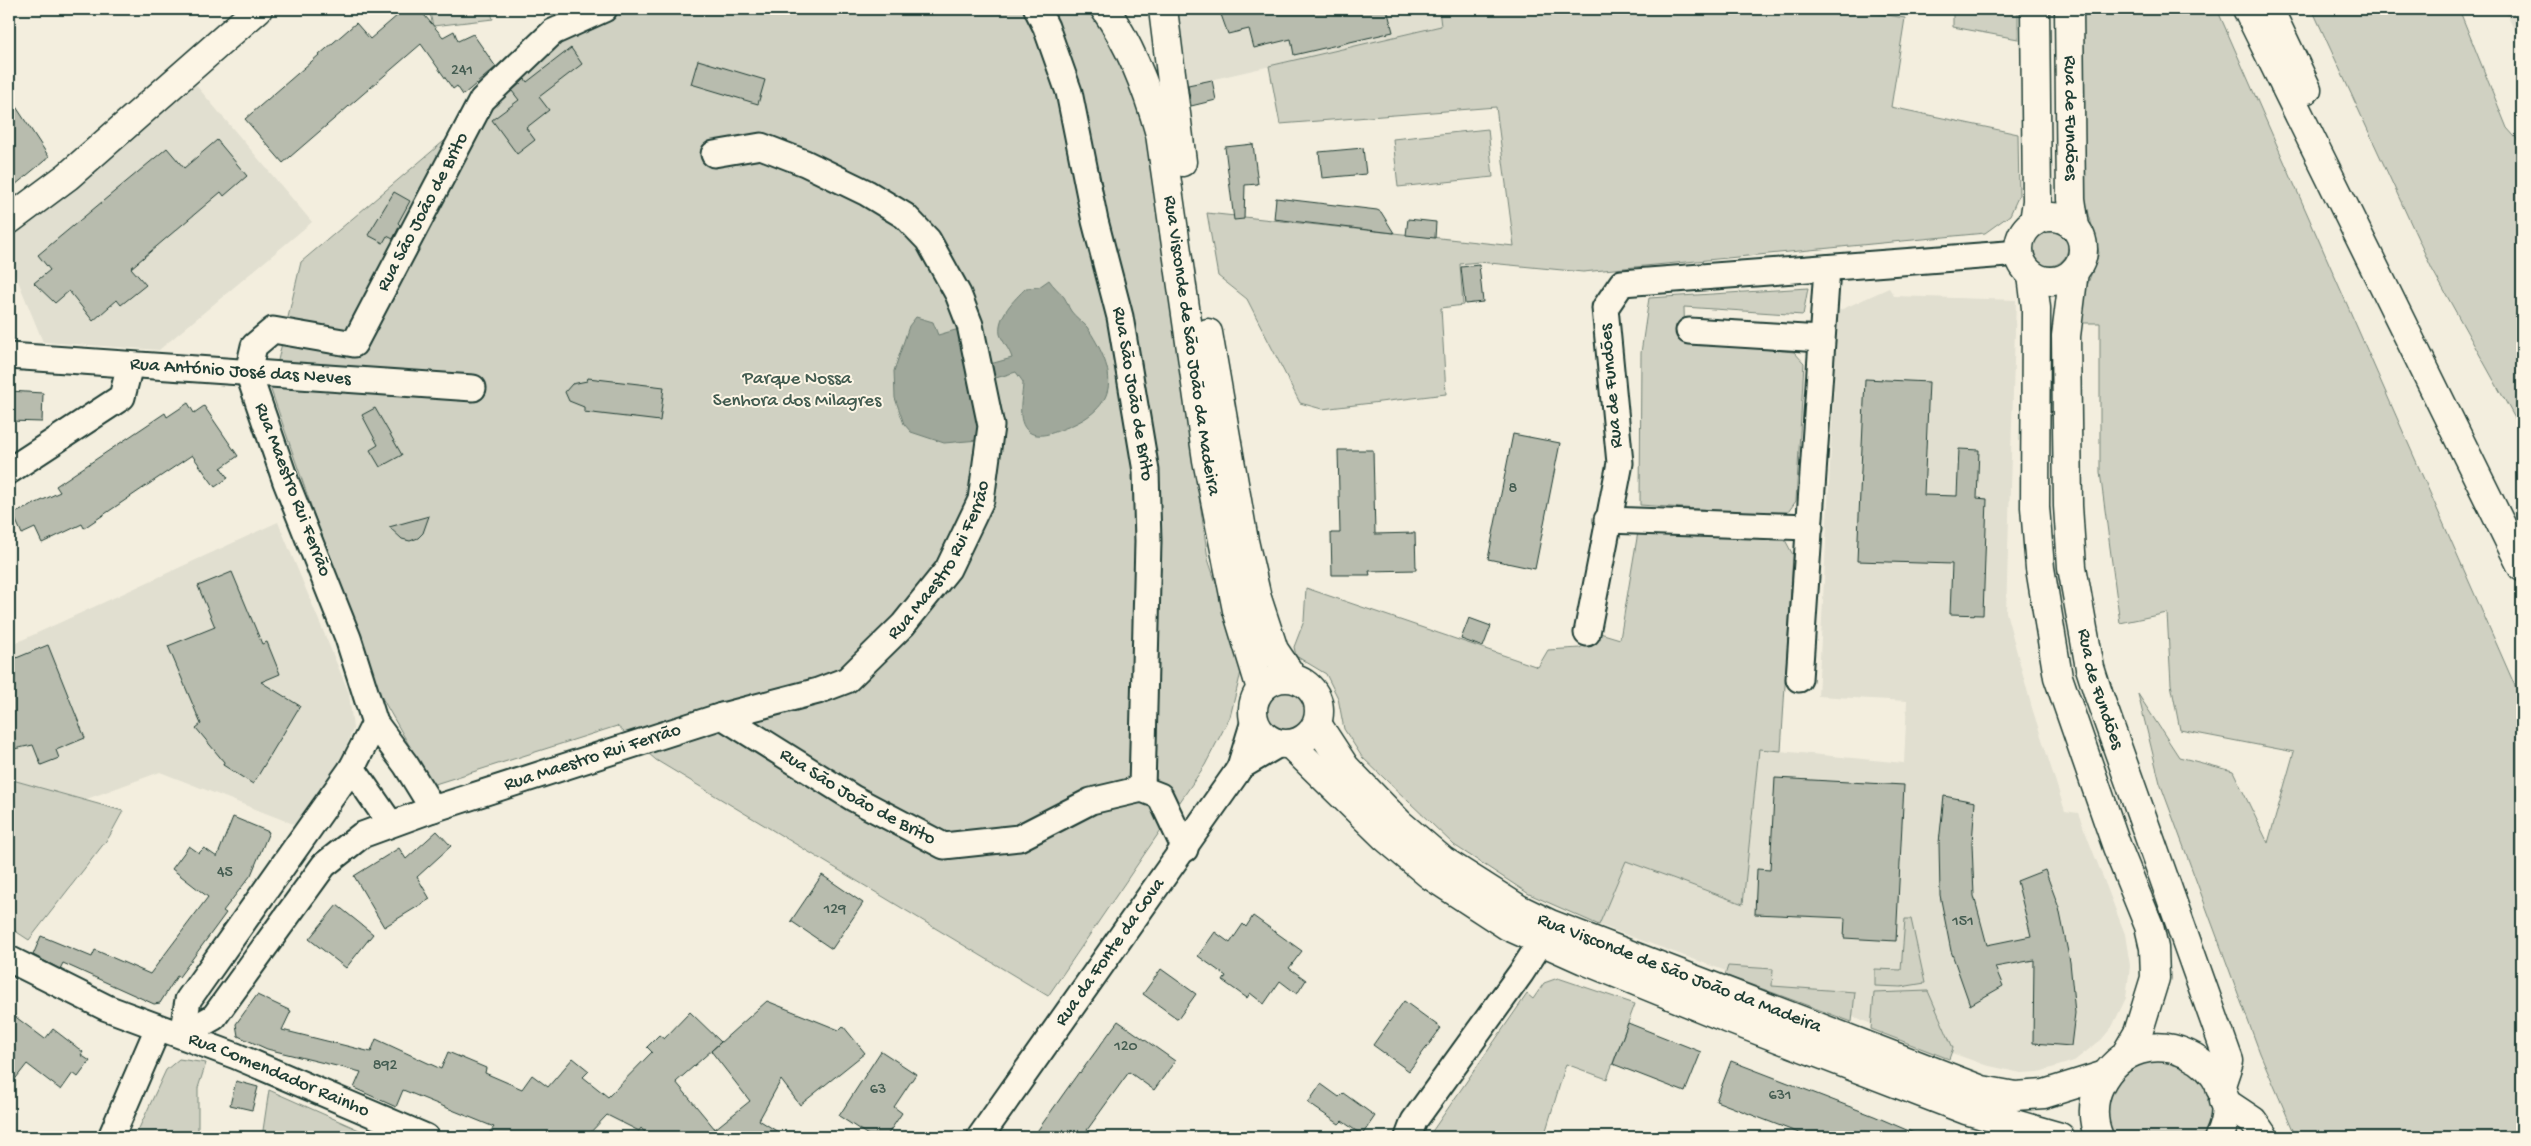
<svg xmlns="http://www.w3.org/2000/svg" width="2531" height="1146" font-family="'Gochi Hand',sans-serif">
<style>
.built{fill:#e1dfd0}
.green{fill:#d0d1c2;stroke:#78877b}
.water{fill:#a0a89b;stroke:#6c7d72}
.building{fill:#b8bcae;stroke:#1f3d34}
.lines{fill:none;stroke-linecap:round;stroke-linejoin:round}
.street-casing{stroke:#1f3d34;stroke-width:29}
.secondary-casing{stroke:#1f3d34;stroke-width:31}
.highway-casing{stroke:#1f3d34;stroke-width:31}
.street{stroke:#fcf5e5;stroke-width:25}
.secondary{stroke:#fcf5e5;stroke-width:28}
.highway{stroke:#fcf5e5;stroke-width:28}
.labels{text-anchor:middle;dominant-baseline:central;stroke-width:4;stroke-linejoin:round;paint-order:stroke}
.number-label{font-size:16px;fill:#455d52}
.street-label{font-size:19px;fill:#1f3d34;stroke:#fcf5e5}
.park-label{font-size:19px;fill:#425b50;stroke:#fcf5e5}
</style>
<rect width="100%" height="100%" fill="#f3eede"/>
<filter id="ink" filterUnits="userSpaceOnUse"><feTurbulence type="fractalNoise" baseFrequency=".02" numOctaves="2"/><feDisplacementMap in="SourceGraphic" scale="10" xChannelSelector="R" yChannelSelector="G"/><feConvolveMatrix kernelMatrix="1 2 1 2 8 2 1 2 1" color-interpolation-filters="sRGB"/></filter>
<g filter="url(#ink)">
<!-- built -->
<g class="built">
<polygon points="1175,9 1439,9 1442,26 1184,86"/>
<polygon points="2504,9 2522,9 2522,45"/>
<polygon points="195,84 312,222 159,350 43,342 9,259 9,238 41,214"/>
<polygon points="1889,288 1894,296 2016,300 2006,612 2032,708 2065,811 2078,813 2125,934 2130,966 2126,998 2112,1027 2101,1040 2074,1061 2039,1072 2021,1073 1985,1065 1599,925 1626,861 1743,904 1759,749 1904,763 1907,701 1818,696 1838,311"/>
<polygon points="278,522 349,693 353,729 343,756 296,825 160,772 84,800 9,779 9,646"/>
</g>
<!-- green -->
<g class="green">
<polygon points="429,9 490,9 493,19 433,26"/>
<polygon points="626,9 1089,9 1106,31 1144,110 1208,559 1243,664 1230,717 1205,765 1048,996 656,760 617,726 432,785 370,677 271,390 301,262 573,32"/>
<polygon points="1439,9 1851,9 1905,18 1891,107 2018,134 2019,195 2010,215 1985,233 1583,272 1479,262 1460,264 1463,305 1441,308 1446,394 1322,409 1300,403 1247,299 1218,276 1207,213 1514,246 1496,107 1280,124 1269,66 1441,26"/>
<polygon points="1953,9 2018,9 2018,39 1953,27"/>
<polygon points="2083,9 2217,9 2515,686 2522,697 2522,1137 2296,1137 2260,1053 2160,783 2138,694 2179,757 2233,771 2268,843 2294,752 2180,730 2171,684 2167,613 2120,623 2100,472 2100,323 2079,323 2081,302 2099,253 2084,195"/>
<polygon points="2312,9 2459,9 2507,128 2522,145 2522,431 2432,269"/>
<polygon points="1488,129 1493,177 1398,187 1393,139"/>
<circle cx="2049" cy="247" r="19"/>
<polygon points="1808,288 1803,315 1684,307 1685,342 1794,352 1804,363 1796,501 1786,515 1640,505 1641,353 1649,298"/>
<polygon points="1638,532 1784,538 1793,555 1781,751 1759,749 1743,904 1626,861 1599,925 1529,894 1454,845 1362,757 1344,729 1338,698 1326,674 1296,656 1294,647 1304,621 1306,588 1538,667 1548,650 1580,648 1600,633 1620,639"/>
<circle cx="1286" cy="711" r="21"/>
<polygon points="9,779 123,811 109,837 29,940 9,927"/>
<polygon points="1905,919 1911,919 1925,983 1901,987 1875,986 1875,969 1901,970"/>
<polygon points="1728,966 1773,969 1772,986 1855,992 1852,1022 1725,975"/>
<polygon points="1558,978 1635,1004 1607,1079 1566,1064 1544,1137 1431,1137 1431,1133 1527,994 1533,999 1544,983"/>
<polygon points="1928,991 1953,1048 1949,1059 1871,1029 1874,993"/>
<path d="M2159,1058C2201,1066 2220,1094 2206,1135L2205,1137H2111C2098,1094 2115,1066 2159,1058Z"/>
<polygon points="179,1059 206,1063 198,1088 198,1137 135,1137 166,1070"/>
<polygon points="269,1090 375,1137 262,1137"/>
</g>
<!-- water -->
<path class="water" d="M1049,280C1053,286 1059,291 1064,297C1067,301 1068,307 1071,311C1075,317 1082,321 1087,327C1114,368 1124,404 1068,427C1057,431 1040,440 1029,432C1015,421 1023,397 1023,382L1016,372L972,385L981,428L979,440L944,443L911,432L904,424L895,398L894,371L909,326L916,317L933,322L938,335L959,329L968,370L1012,358C1010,350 1002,341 1000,334C997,316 1014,300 1026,288L1039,287Z"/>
<!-- building -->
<g class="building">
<polygon points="405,9 419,9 443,37 454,31 458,41 473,34 496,67 463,95 457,86 453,89 421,44 283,163 245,119 356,23 370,39"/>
<polygon points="1219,9 1387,9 1393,32 1294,55 1291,39 1254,48 1249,29 1228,34"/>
<polygon points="571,48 582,64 539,97 549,110 526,128 535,140 517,154 492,120 519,100 512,91 525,79 527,82"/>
<polygon points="698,60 765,80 758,104 691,84"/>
<polygon points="1212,80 1216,100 1191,106 1188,85"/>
<polygon points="9,96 49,157 9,190"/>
<polygon points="217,140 247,176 224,196 221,192 131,268 146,285 121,305 117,300 93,321 69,291 55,303 34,283 50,270 38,255 167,148 184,168"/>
<polygon points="1253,144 1258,184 1245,185 1244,219 1234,220 1225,147"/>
<polygon points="1363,148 1366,174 1322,178 1319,152"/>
<polygon points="394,192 410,201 398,223 400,225 393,239 387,236 383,243 368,235"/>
<polygon points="1276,198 1377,210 1381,212 1394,233 1274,219"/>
<polygon points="1408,219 1436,222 1435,238 1406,235"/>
<polygon points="1479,265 1483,302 1465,304 1461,267"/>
<polygon points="588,378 664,387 660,421 584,412 584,407 569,401 565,392 572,384 587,381"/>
<polygon points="1865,379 1929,382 1924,495 1957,496 1959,449 1979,450 1977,498 1987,499 1983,615 1950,614 1952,564 1857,561"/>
<polygon points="9,391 43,393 42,422 9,421"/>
<polygon points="188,403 194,413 204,406 238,456 221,468 228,478 215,487 192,455 84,528 82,524 42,543 35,528 22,534 13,514 60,492 56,486 165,413 167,417"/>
<polygon points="375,408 402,455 380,467 370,450 378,445 362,415"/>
<polygon points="1513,434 1560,443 1535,569 1488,559"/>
<polygon points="1338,450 1373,450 1375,534 1415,533 1416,570 1369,571 1370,575 1332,575 1331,533 1340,533"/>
<polygon points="429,516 423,533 418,538 410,541 402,539 389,527"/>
<polygon points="232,572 262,644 267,642 280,674 261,682 300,706 253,784 223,765 224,762 196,728 201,724 168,646 215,627 198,586"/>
<polygon points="1469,618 1491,626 1483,647 1461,639"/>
<polygon points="48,645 85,738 56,750 59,758 41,765 33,745 9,750 9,661"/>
<polygon points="1775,778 1904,785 1896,941 1844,938 1845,918 1755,914 1757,869 1770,870"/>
<polygon points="1944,796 1975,802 1972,843 1974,896 1987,945 2031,936 2017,881 2045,870 2059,908 2070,962 2075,1013 2071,1046 2033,1043 2034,960 1995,967 2003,986 1970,1005 1951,951 1940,895 1939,843"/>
<polygon points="233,817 269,832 251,875 223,911 226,913 179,977 177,976 160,1003 154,1004 63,963 60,969 33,955 41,936 92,957 95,950 150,974 208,897 172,869 189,846 199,853 204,848 217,857"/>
<polygon points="437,831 451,846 417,877 430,899 384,927 354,876 399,848 406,859"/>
<polygon points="822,875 863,903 832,949 791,921"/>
<polygon points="337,905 373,934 346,968 309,939"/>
<polygon points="1253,916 1302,951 1289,968 1306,980 1297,994 1280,981 1264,1004 1250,993 1247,998 1223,981 1226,976 1198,956 1215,932 1230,943 1243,924 1246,927"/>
<polygon points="1161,969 1196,994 1178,1019 1143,994"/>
<polygon points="257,995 291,1011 282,1030 371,1052 376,1039 441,1069 448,1052 486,1068 485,1073 522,1089 532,1075 548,1087 573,1058 589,1071 583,1077 608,1097 652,1052 647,1047 659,1035 664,1039 690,1012 721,1042 676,1082 715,1129 750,1101 711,1051 767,1001 839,1030 843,1026 865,1053 800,1105 781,1080 759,1120 786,1137 649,1137 641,1128 639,1131 607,1115 586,1137 486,1137 494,1127 403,1090 396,1107 354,1088 361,1072 267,1049 238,1036 236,1024"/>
<polygon points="1404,1001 1441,1028 1409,1071 1373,1045"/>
<polygon points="9,1012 45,1039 53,1029 83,1052 81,1055 90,1061 78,1077 73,1073 61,1090 27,1064 9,1087"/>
<polygon points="1118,1021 1175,1061 1154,1090 1129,1072 1082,1137 1033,1137 1079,1072 1080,1073"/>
<polygon points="1628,1023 1701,1052 1685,1092 1613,1064"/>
<polygon points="881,1051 916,1074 894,1107 902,1113 886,1137 871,1137 839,1116"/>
<polygon points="1731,1061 1874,1116 1923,1137 1809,1137 1716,1101"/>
<polygon points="236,1081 258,1087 252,1110 230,1105"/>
<polygon points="1321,1084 1339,1097 1343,1093 1375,1116 1362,1135 1342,1121 1339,1124 1308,1103"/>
</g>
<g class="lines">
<defs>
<g id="street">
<path id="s1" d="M1037,9L1046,27L1069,92L1095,221L1120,317L1146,471L1148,541L1142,789"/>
<polyline points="1689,331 1821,339"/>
<path id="s2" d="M9,356L473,388"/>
<polyline points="9,471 122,397 130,365"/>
<polyline points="1607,520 1810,527"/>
<polyline points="1587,633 1620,463 1605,308 1622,283 2020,253"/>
<polyline points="1799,679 1827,268"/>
<path id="s3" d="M722,716L853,798L944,846L1019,838L1091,801L1142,789L1160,796L1185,849"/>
<polyline points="1240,767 1279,744"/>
<polyline points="352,768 390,823"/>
<path id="s4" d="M433,809L406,765L375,723L348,638L286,482L248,372L254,346L273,330L354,344L482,100L553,32L604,9"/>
<path id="s5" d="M9,959L107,1008L236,1056L426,1137"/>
<path id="s6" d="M182,1035L214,1017L324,865L362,835L433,809L722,716L818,691L847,680L903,625L948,569L981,500L991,426L970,325L958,294L928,240L905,216L867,193L805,163L761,146L714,154"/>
<polyline points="182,1035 188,1000 352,768 375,723"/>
<polyline points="111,1137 158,1028"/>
<path id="s7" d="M980,1137L1235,775L1240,767L1254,721"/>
<polyline points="1408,1137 1414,1121 1521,973 1541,942"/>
</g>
<g id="secondary">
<path id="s8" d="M1105,9C1131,46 1148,91 1160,134L1207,460L1237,610L1261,689"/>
<polyline points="1163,9 1182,162"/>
<path id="s9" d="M2069,9L2071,199L2075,227"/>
<circle cx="2051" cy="249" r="32"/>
<polyline points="9,220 68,176 258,9"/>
<polyline points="2034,222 2037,201 2035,9"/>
<path id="s10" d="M2074,271L2066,336L2068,506L2072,567L2090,668L2098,693L2229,1061L2220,1088"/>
<polyline points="2032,275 2036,308 2035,507 2040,568 2058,677 2117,847 2149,926 2154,948 2155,978 2138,1033 2124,1057"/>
<polyline points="1208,333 1244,541 1257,598 1274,650 1293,678"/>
<circle cx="1286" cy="711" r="33"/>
<path id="s11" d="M1317,724L1345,767L1400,824L1442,860L1519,909L1550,924L1982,1090L2015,1096L2044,1094L2105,1075"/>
<polyline points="1290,744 1385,837 1430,875 1508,926 1584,960 1729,1019 1966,1110 2060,1137"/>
<polyline points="2223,1101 2253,1121 2264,1137"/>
<path d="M2099,1137C2092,1121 2092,1101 2100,1085C2139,1007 2254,1063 2219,1137"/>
</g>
<g id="highway">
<polyline points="2247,9 2522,567"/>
<polyline points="2269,9 2307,89"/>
</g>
</defs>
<!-- street casing -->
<use href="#street" class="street-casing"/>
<!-- secondary casing -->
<use href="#secondary" class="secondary-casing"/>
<!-- highway casing -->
<use href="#highway" class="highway-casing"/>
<!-- street -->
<use href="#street" class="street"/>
<!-- secondary -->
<use href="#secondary" class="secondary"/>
<!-- highway -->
<use href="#highway" class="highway"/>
</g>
</g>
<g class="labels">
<!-- number labels -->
<g class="number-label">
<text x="462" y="71">241</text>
<text x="1513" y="489">8</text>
<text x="225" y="873">45</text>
<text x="835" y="910">129</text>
<text x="1963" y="922">151</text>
<text x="1126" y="1047">120</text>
<text x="385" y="1066">892</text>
<text x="878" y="1090">63</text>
<text x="1780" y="1096">631</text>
</g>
<!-- street labels -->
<g class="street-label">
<text stroke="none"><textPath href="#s9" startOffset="109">Rua de Fundões</textPath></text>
<text stroke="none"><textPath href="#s4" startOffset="760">Rua São João de Brito</textPath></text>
<text stroke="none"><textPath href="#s8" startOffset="351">Rua Visconde de São João da Madeira</textPath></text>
<text stroke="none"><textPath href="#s2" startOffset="232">Rua António José das Neves</textPath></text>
<text transform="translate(1612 386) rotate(-95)">Rua de Fundões</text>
<text stroke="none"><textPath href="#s1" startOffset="398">Rua São João de Brito</textPath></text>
<text transform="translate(292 490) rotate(69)">Rua Maestro Rui Ferrão</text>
<text stroke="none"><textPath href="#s6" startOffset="936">Rua Maestro Rui Ferrão</textPath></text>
<text stroke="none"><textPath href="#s10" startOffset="422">Rua de Fundões</textPath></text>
<text stroke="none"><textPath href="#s6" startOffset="516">Rua Maestro Rui Ferrão</textPath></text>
<text stroke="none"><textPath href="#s3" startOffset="158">Rua São João de Brito</textPath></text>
<text stroke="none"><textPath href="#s7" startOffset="226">Rua da Fonte da Cova</textPath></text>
<text stroke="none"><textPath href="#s11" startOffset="450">Rua Visconde de São João da Madeira</textPath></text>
<text stroke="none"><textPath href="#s5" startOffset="294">Rua Comendador Rainho</textPath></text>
</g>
<!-- park labels -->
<g class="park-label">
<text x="797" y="379">Parque Nossa<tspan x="797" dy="22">Senhora dos Milagres</tspan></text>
</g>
</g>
<!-- margin -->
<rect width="2531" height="1146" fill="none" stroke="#fcf5e5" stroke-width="30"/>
<rect x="15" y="15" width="2501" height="1116" fill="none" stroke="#1f3d34" stroke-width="2" filter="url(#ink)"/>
</svg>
